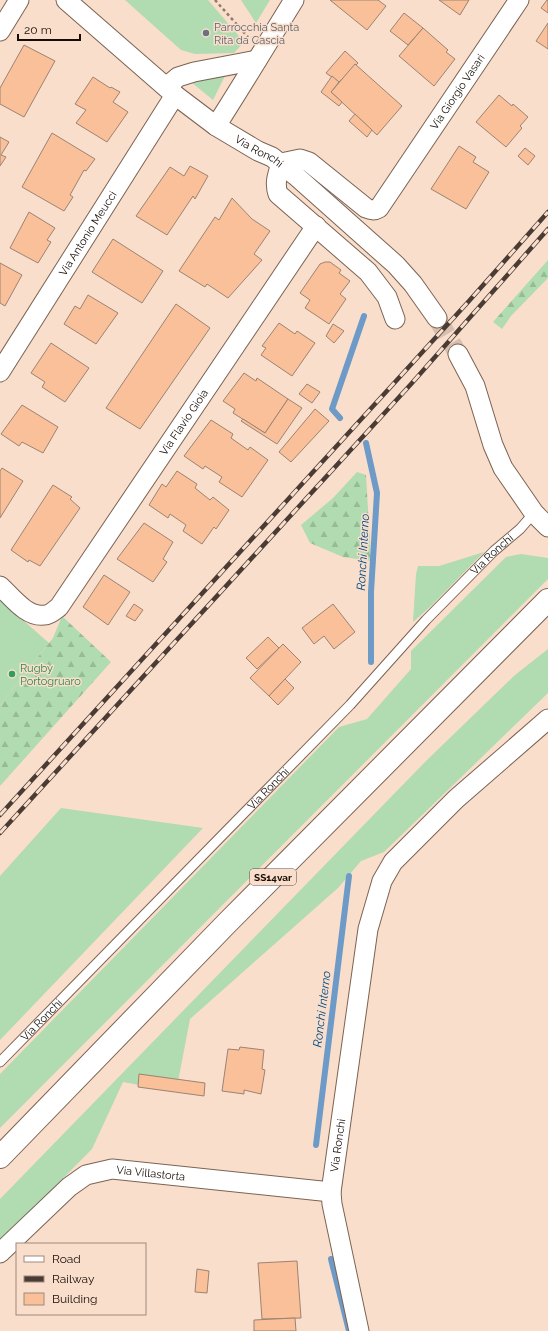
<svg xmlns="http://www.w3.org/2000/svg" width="548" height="1331" font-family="Raleway,sans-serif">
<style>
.grass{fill:#b1dbb1}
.forest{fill:url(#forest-firs)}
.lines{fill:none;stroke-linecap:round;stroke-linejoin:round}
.stream{stroke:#6d9ac7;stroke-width:6}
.building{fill:#f9c09a;stroke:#9c8372}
.minor-tunnel{stroke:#d8beae;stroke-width:19;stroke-dasharray:19 10;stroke-linecap:butt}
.service-casing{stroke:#7b6353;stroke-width:11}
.minor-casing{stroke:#7b6353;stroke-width:21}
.trunk-casing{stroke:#7b6353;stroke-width:24}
.path{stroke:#8e7b6e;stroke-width:2.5;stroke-dasharray:3 3;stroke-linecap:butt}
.service{stroke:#fff;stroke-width:9}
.minor{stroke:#fff;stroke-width:19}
.trunk{stroke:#fff;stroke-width:22}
.rail-casing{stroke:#4a3c34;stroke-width:4.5}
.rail{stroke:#fadecc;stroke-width:3;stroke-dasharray:9;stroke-linecap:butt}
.worship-dot{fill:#6b7280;stroke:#fadecc;stroke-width:1.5}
.leisure-dot{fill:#2e9e5b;stroke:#fadecc;stroke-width:1.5}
.labels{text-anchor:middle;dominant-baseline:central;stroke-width:3;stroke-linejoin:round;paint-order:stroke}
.shield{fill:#fadecc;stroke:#5a4b41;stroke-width:1}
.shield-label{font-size:10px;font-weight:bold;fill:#150c06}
.worship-label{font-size:11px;fill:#5b616d;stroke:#fadecc;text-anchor:start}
.street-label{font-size:11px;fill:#150c06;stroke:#fadecc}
.leisure-label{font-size:11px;fill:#27864d;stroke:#fadecc;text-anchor:start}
.water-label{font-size:12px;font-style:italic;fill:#004b82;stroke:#fadecc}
</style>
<defs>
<pattern id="forest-firs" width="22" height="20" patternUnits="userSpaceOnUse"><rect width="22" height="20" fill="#b1dbb1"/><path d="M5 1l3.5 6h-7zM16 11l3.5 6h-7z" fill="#97bb97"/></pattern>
</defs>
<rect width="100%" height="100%" fill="#fadecc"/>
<!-- grass -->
<g class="grass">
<polygon points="125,0 208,0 244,42 234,53 195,54 181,50"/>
<polygon points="241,0 270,0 256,23"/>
<polygon points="227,72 213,100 191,82"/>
<polygon points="484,552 431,606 413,622 416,574 418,566 439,566"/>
<polygon points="521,554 548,558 548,579 0,1128 0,1074 339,727 367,719 411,669 411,651 506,557"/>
<polygon points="0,600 49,643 0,705"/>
<polygon points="548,649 548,693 384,852 361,861 338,888 190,1019 176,1092 123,1082 92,1149 0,1242 0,1199 426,761 515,675"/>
<polygon points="61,808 203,828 0,1040 0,876"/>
</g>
<!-- forest -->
<g class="forest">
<polygon points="548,260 548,278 511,316 502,329 493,322"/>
<polygon points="357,472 366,475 371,561 343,557 310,543 301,525 333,498"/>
<polygon points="62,616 111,662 0,786 0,705 53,638"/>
</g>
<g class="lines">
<!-- stream -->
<g class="stream">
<polyline points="340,418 332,409 364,316"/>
<polyline points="366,443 377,493 371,592 371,662"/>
<polyline points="316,1145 349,876"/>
<polyline points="331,1259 349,1331"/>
</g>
</g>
<!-- building -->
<g class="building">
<polygon points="330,0 378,0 386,6 367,30"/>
<polygon points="439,0 469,0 460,15"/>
<polygon points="547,0 548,0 548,13 541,8"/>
<polygon points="404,13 423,28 408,45 390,31"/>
<polygon points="548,23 548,49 536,41"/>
<polygon points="423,28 448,50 446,52 455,59 434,86 399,56"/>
<polygon points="24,45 55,61 24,117 0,104 0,88"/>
<polygon points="345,51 358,63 339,82 326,73"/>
<polygon points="355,64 402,106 377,135 331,92"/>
<polygon points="332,76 339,82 331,92 342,102 339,106 321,92"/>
<polygon points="93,77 110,88 111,87 120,92 113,102 128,112 107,142 76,123 86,110 75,104"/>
<polygon points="499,95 512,106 513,104 528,117 520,126 522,128 506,147 476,122"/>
<polygon points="355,114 372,130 367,137 349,121"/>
<polygon points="52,133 95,159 86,171 84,170 70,195 73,197 64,211 22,187"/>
<polygon points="0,137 9,142 1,155 6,157 0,166"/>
<polygon points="459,146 476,157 473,162 489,172 466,209 431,189"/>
<polygon points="525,148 535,156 528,165 518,156"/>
<polygon points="190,166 208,176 195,199 193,196 167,235 136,216 170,167 184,176"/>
<polygon points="232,198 252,219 270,231 254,254 262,260 228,298 207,284 205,287 179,271 215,217 219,220"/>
<polygon points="29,212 55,228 47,240 51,242 38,263 10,248"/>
<polygon points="113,239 163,271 142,303 92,272"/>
<polygon points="325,262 330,262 341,270 339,273 350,281 340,294 346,299 329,324 305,308 310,300 300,293 320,264"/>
<polygon points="0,263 22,275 5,306 0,303"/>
<polygon points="88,295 118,313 96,344 64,324 75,306 80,309"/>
<polygon points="176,304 210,328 140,429 106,408"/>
<polygon points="279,323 295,334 297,331 315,343 292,376 261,355 266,348 262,346"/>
<polygon points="333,324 344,331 334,343 326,336"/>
<polygon points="51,343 89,368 65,402 42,387 45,382 31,373"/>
<polygon points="244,373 256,381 257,378 288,399 265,433 233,413 235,409 223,401"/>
<polygon points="307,384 320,392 312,403 299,394"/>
<polygon points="288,399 302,408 277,444 241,421 243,419 265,433"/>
<polygon points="22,405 58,427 43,453 22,442 19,446 1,434"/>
<polygon points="315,409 329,421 291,462 279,452"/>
<polygon points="211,420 233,434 231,438 248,450 250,447 268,460 242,497 219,482 222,477 205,466 203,469 184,456"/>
<polygon points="2,468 23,481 0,518 0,471"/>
<polygon points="177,471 197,484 195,488 210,500 213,497 229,510 216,529 214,527 202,544 183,531 186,525 170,514 168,518 149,505 162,484 166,487"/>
<polygon points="53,485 72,497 70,499 80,508 40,566 29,560 28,562 11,550"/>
<polygon points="144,523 173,542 163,559 167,562 153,582 117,559"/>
<polygon points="104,575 130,592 108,625 83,607"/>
<polygon points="134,604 143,610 135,621 126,616"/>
<polygon points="333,604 355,632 334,649 324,636 314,644 302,628"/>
<polygon points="268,637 279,648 257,669 246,658"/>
<polygon points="283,644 301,662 269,696 250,678"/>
<polygon points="285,679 294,688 278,705 269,696"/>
<polygon points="240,1047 264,1050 262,1069 265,1070 261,1094 244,1090 244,1094 222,1091 228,1049 239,1050"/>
<polygon points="139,1074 205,1083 204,1096 138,1087"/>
<polygon points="297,1261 301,1318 262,1319 258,1263"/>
<polygon points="197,1269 209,1271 207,1293 195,1292"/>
<polygon points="295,1318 296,1331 254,1331 254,1320"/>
</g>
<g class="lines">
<!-- minor-tunnel -->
<polyline class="minor-tunnel" points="437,318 458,354"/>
<defs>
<g id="service">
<path id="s1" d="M0,1062L350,705L426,620L494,551L520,529L534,513"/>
</g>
<g id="minor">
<path id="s2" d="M66,0L175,95L216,126L258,151L272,157L296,176L396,265L413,284L437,318"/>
<polyline points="0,31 19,0"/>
<polyline points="166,87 178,77 194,72 257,60"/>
<path d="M216,126C243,84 268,42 294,0"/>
<path id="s3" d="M281,163L300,159L309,162L366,208C371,210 374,211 379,208L519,0"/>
<path d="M281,163C278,174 274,182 278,194L368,272L387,297L395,319"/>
<polyline points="458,354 475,386 493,445 503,468 534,513 548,527"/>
<path id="s4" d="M0,372L175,95"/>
<path id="s5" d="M0,586C12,597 27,618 45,615C50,615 55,610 59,607L316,226"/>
<path id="s6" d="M0,1253L69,1187L86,1175L112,1169L331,1192"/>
<path id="s7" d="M359,1331L332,1204L331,1192L368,929L382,881L393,862L456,799L548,719"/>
</g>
<polyline id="trunk" points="0,1157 227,923 548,600"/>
</defs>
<!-- service casing -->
<use href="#service" class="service-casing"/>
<!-- minor casing -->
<use href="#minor" class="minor-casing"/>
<!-- trunk casing -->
<use href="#trunk" class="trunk-casing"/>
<!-- path -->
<polyline class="path" points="215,0 248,37"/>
<!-- service -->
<use href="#service" class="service"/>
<!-- minor -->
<use href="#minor" class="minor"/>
<!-- trunk -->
<use href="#trunk" class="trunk"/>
<defs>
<g id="rail">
<polyline points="0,815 469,301 548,212"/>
<polyline points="0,833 412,383 548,229"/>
</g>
</defs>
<!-- rail casing -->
<use href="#rail" class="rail-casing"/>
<!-- rail -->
<use href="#rail" class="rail"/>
</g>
<!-- markers -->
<circle class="worship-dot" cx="206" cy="33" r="4"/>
<circle class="leisure-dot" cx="12" cy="674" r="4"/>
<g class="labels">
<!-- shield labels -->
<rect class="shield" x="250" y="869" width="46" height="16" rx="3"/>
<g class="shield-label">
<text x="273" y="877">SS14var</text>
</g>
<!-- worship labels -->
<g class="worship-label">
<text x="214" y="27">Parrocchia Santa<tspan x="214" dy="13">Rita da Cascia</tspan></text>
</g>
<!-- street labels -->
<g class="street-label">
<text stroke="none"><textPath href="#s3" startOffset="256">Via Giorgio Vasari</textPath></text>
<text stroke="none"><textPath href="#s2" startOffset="246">Via Ronchi</textPath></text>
<text stroke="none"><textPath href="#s4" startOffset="164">Via Antonio Meucci</textPath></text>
<text stroke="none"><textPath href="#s5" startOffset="295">Via Flavio Gioia</textPath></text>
<text stroke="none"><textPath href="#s1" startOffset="707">Via Ronchi</textPath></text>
<text stroke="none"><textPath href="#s1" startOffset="383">Via Ronchi</textPath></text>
<text stroke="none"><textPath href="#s1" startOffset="59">Via Ronchi</textPath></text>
<text stroke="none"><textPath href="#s7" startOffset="189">Via Ronchi</textPath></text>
<text stroke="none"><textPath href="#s6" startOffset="182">Via Villastorta</textPath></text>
</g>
<!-- leisure labels -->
<g class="leisure-label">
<text x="20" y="668">Rugby<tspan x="20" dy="13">Portogruaro</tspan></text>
</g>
<!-- water labels -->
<g class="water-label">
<text transform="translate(363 552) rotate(-87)">Ronchi Interno</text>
<text transform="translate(322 1009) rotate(-83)">Ronchi Interno</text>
</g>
</g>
<!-- legend -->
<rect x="16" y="1243" width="130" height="72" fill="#fadecc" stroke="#9e8a7d"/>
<rect x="24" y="1256" width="20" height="6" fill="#ffffff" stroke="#9e8a7d"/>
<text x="52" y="1263" font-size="12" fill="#150c06">Road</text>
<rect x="24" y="1276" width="20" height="6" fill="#4a3c34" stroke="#9e8a7d"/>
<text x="52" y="1283" font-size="12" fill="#150c06">Railway</text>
<rect x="24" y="1293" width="20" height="12" fill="#f9c09a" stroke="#9e8a7d"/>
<text x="52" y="1303" font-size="12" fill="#150c06">Building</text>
<!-- scale -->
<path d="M18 34v6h62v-6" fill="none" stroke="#150c06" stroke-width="2"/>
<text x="24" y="34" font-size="12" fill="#150c06" stroke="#fadecc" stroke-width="3" paint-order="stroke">20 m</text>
</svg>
